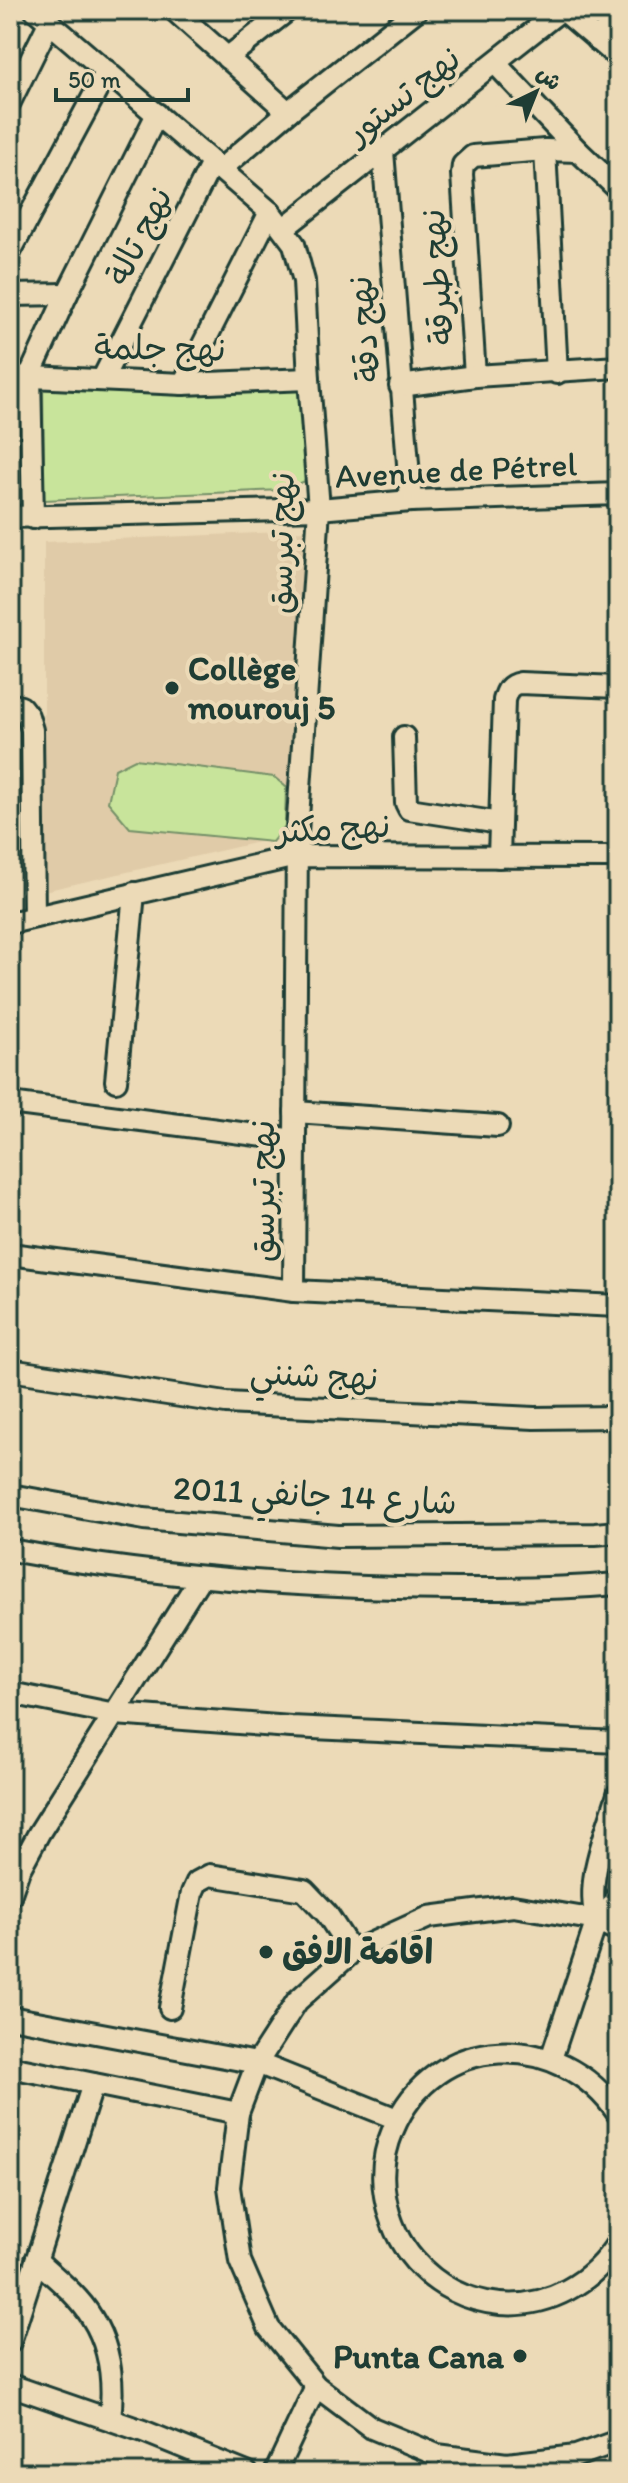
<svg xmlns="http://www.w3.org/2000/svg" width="628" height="2483" font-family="Itim,'Playpen Sans Arabic',sans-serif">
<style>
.built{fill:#e0cba8}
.green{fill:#c8e49b;stroke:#749068;stroke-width:2}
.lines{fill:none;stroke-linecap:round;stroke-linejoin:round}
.minor-casing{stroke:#1f3d34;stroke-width:26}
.minor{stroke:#ecdab7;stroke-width:20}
.poi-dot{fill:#1f3d34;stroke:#ecdab7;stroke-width:3}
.labels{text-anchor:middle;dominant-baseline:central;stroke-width:8;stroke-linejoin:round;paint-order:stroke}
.street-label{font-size:34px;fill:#1f3d34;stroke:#ecdab7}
.poi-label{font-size:34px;font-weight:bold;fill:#1f3d34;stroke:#ecdab7;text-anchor:start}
</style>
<rect width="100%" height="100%" fill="#ecdab7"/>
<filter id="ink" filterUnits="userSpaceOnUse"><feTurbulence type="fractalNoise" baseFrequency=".0125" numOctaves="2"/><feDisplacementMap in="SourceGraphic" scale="16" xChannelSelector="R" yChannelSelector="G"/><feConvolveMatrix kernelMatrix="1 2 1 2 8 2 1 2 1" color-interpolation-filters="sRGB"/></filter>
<g filter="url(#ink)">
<!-- built -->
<polygon class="built" points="306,531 293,834 44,891 44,542"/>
<!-- green -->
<g class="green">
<polygon points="43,381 308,387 315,477 283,490 44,500"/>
<polygon points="135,759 274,777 286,787 285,826 272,842 130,828 108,802 115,769"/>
</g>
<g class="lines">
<defs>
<g id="minor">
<polyline points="35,10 270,212 294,244 304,281 309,379 319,509 297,833 294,1291"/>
<polyline points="174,10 288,112"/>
<polyline points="563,10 618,57"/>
<polyline points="597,40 618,14"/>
<polyline points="227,58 288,10"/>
<polyline points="495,63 578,151 618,189"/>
<polyline points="10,102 49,23"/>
<polyline points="545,150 557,373"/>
<polyline points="383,151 411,501"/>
<polyline points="221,169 288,112 417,10"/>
<polyline points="284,228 561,10"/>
<polyline points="10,252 107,71"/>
<polyline points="10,295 67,294"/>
<polyline points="10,376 183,384 309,379"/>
<polyline points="475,376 462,174 463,165 473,156 545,150 578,151"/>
<polyline points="102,380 212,163"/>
<polyline points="183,384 270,212"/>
<polyline points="400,386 475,376 618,367"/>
<polyline points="10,517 319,509 411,501 618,494"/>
<polyline points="33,518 30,375 67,294 157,114"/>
<polyline points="10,704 21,707 28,716 32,730 34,917"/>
<polyline points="404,737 406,803 409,809 500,823"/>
<path d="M499,857L504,700C507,690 509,685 520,683L618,687"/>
<polyline points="10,923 296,856 618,857"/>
<polyline points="116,1081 134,893"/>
<polyline points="10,1103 295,1140"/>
<polyline points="295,1112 498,1126"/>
<polyline points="10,1254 294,1291 618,1306"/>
<polyline points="10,1370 226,1403 534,1418 618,1417"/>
<polyline points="10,1495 144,1519 338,1536 595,1534 618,1532"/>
<path d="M10,1550C139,1574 268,1585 398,1588C471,1590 545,1590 618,1584"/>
<polyline points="10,1693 115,1714 291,1727 618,1742"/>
<polyline points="10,1896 19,1870 39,1833 200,1578"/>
<path d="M597,1920C584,1882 607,1832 618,1794"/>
<polyline points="618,1931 597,1920 513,1906 429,1917 352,1952 297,2001 257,2063 238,2113 229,2187 240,2261 269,2328 316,2386 372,2428 437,2455 507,2464 576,2456 618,2441"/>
<polyline points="170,2008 192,1893 197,1882 210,1875 304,1890 327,1914 352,1952"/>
<polyline points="10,2017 257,2063 397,2119"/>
<polyline points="551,2059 597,1920 612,1906 618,1895"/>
<polyline points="10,2067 238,2113"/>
<path d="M618,2114C560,2028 434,2031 393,2130C384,2151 381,2174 385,2196C389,2220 399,2243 415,2261C437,2286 467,2301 500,2304C548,2308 593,2283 618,2242"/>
<path d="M36,2260C55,2277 79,2296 92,2318C111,2348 114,2385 110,2419"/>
<polyline points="10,2342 93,2084"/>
<polyline points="10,2385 143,2431 247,2473"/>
<polyline points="275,2473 316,2386"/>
</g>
</defs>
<!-- minor casing -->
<use href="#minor" class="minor-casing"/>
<!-- minor -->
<use href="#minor" class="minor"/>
</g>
</g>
<!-- markers -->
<g class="poi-dot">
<circle cx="172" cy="688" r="8"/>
<circle cx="266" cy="1952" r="8"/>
<circle cx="520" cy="2356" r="8"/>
</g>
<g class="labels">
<!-- street labels -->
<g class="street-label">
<text transform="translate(403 95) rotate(-38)">نهج تستور</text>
<text transform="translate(139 236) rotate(-63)">نهج تالة</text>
<text transform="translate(437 277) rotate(-94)">نهج طبرقة</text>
<text transform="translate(364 329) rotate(-95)">نهج دقة</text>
<text transform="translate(160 348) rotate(1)">نهج جلمة</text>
<text transform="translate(456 470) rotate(-3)">Avenue de Pétrel</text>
<text transform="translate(281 543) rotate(-89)">نهج تبرسق</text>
<text transform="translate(333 828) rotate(-3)">نهج مكثر</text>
<text transform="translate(262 1191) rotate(-90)">نهج تبرسق</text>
<text transform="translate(314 1375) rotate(3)">نهج شنني</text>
<text transform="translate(315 1495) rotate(3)">شارع 14 جانفي 2011</text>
</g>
<!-- poi labels -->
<g class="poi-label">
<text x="188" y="668">Collège<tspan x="188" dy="39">mourouj 5</tspan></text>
<text x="282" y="1952">اقامة الافق</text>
<text x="504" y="2356" text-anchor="end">Punta Cana</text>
</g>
</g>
<!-- margin -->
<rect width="628" height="2483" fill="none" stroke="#ecdab7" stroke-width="40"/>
<rect x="20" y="20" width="588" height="2443" fill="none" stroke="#1f3d34" stroke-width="3" filter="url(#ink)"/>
<!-- north arrow -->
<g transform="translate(536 92) rotate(43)" stroke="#ecdab7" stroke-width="6" paint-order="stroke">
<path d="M0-6L14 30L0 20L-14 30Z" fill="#1f3d34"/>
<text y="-12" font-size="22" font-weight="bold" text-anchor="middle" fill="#1f3d34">ش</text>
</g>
<!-- scale -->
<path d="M56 88v12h132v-12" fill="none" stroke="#1f3d34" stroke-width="4"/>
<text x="68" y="88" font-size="24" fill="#1f3d34" stroke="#ecdab7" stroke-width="6" paint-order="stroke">50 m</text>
</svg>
